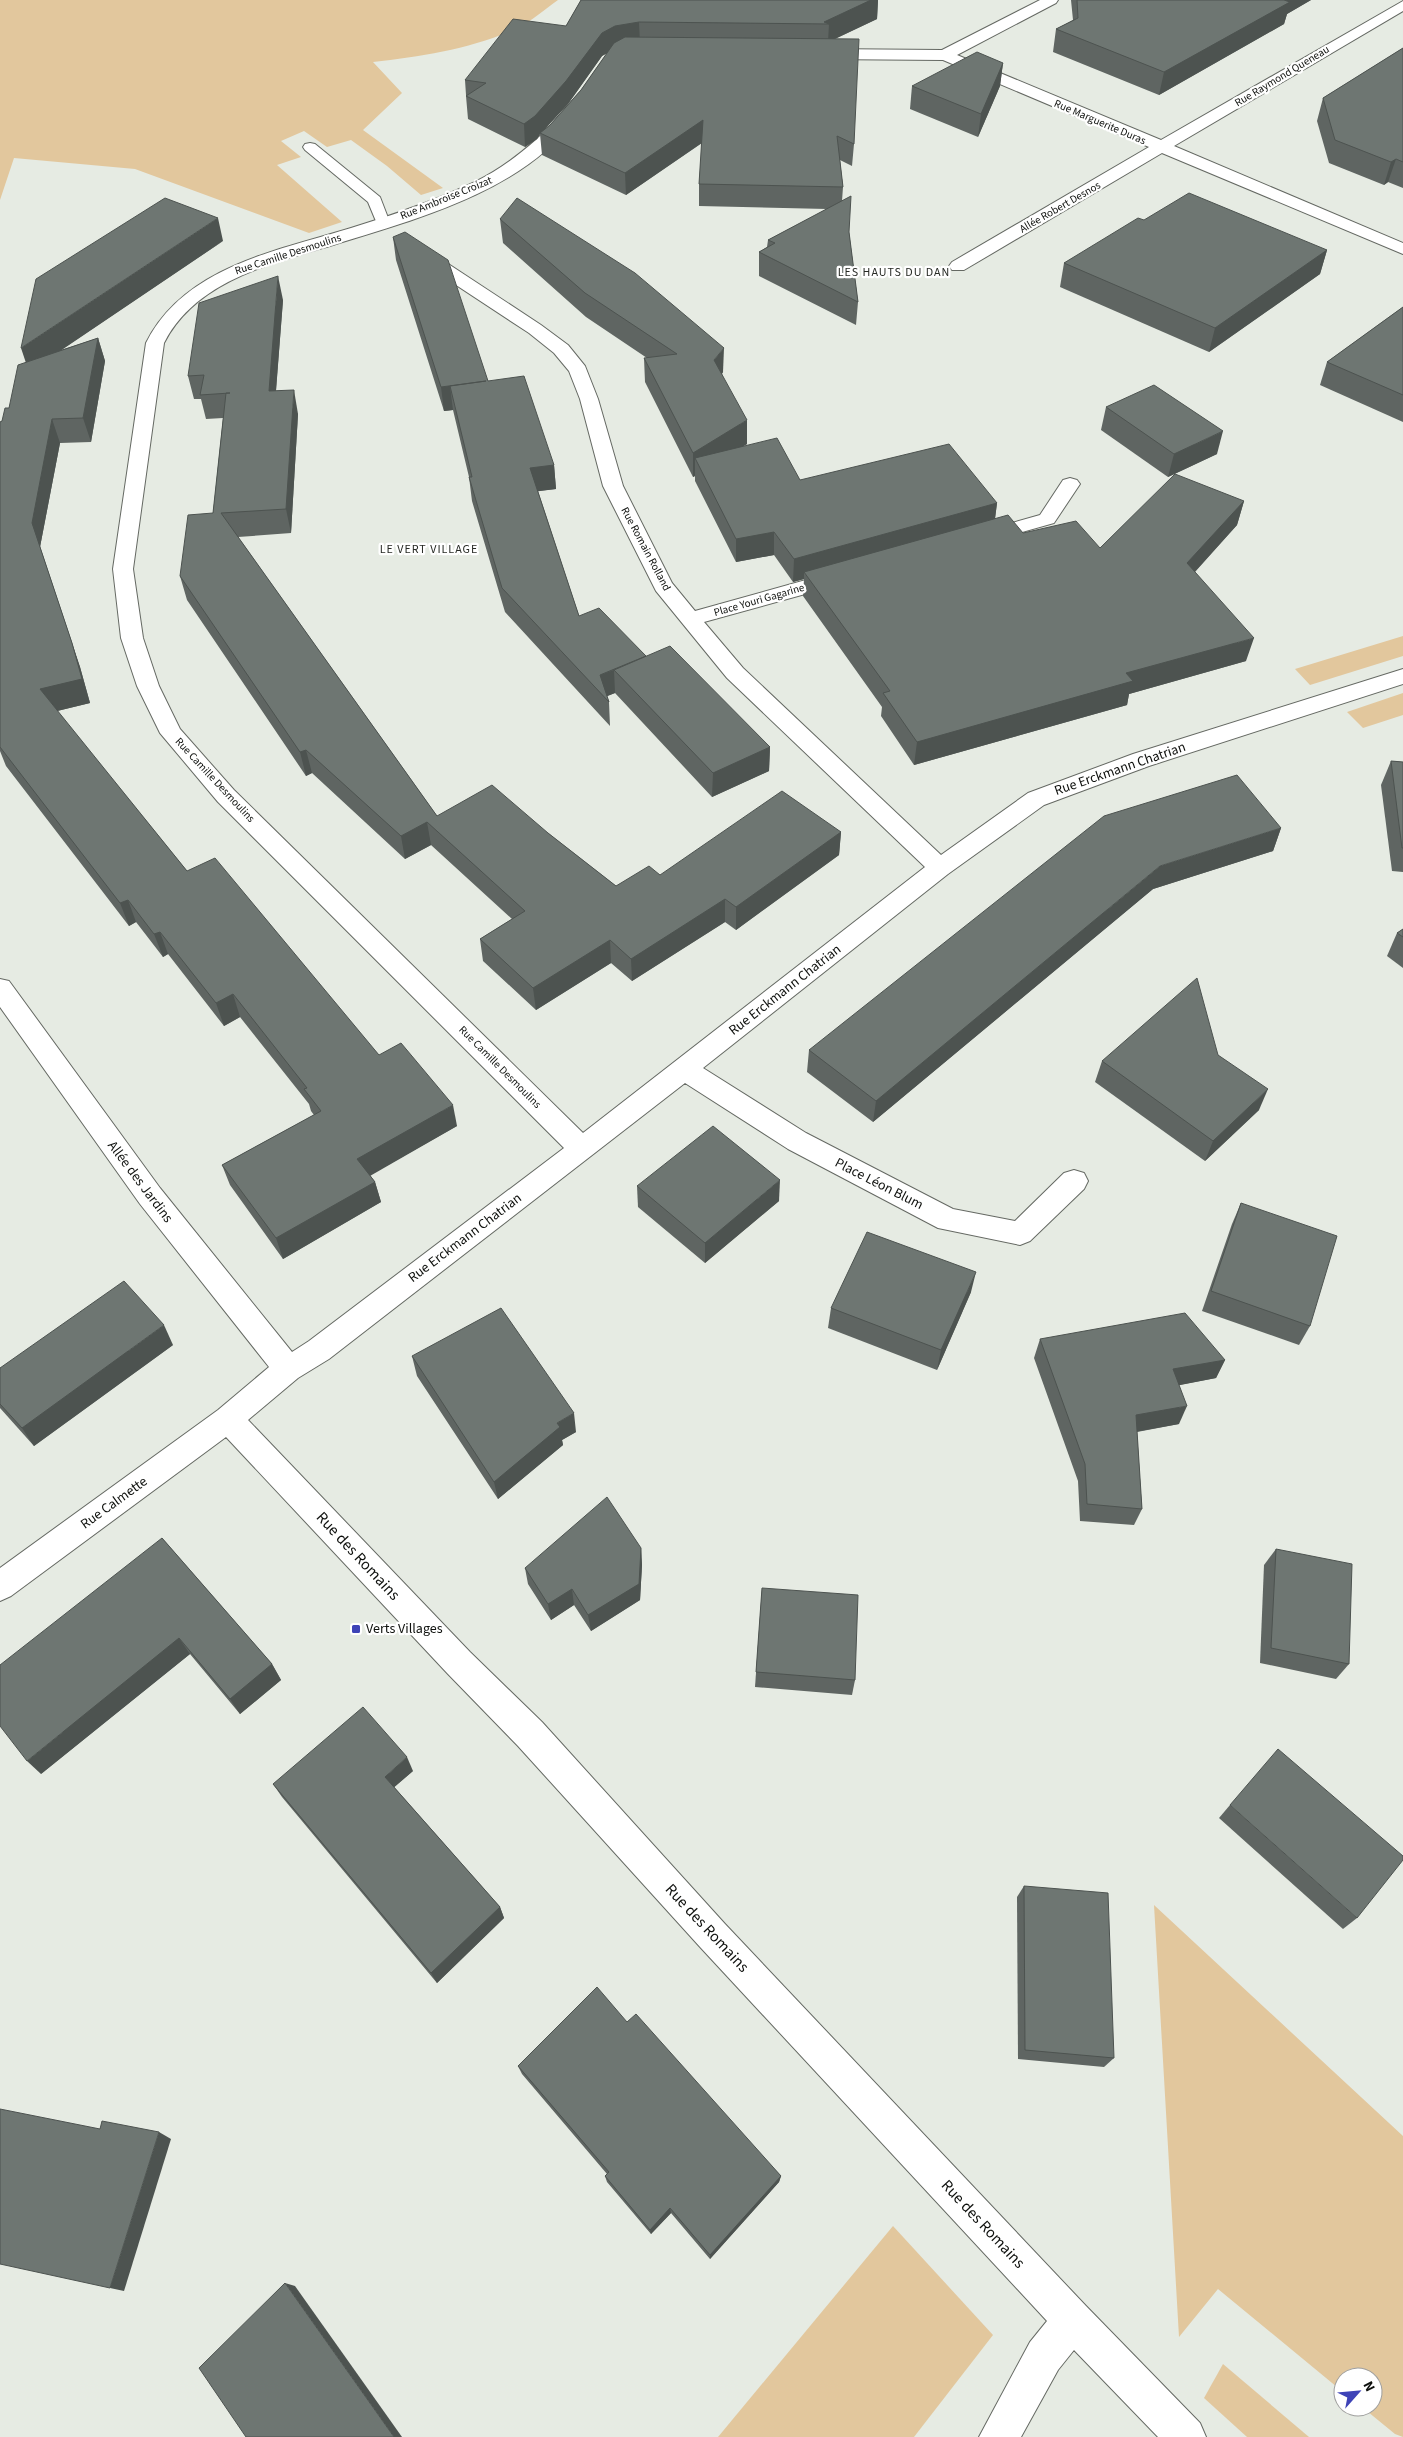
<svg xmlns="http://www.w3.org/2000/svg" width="1403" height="2437" font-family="'Source Sans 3',sans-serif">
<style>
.green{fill:#e2c79d}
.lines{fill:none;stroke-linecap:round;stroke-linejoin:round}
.service-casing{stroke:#656963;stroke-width:2}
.minor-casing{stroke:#656963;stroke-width:2}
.service{fill:#fff;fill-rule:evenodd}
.minor{fill:#fff;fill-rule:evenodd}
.wall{fill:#5f6562;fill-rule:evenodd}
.shaded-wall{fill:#4d5350}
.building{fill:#6e7672;stroke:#4d5350}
.poi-dot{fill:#3e43b7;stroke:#fff;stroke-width:2}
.labels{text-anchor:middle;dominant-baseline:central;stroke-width:4.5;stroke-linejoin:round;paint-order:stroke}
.far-street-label{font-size:11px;fill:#0e100d;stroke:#fff}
.far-neighbourhood-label{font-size:12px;letter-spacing:1px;fill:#272a25;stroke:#fff}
.street-label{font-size:14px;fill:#0e100d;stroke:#fff}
.poi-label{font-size:14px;fill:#0e100d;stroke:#fff;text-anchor:start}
.near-street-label{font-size:16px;fill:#0e100d;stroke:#fff}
</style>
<rect width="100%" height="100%" fill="#e6ebe3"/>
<!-- green -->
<g class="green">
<path d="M0,0H558C545,9 532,21 517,28C472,49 422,56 373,62L402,93L363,130L443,188L421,195L387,166L351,140L327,147L304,131L281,141L301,157L277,165L342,222L309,233L135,169L14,158L0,200Z"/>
<polygon points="1403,636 1403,656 1310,685 1295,669"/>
<polygon points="1403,693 1403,715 1363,728 1347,712"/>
<polygon points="1154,1905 1403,2136 1403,2437 1395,2434 1362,2407 1373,2407 1373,2377 1343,2377 1343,2392 1218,2289 1179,2337"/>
<polygon points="893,2226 993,2335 914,2437 718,2437"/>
<polygon points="1223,2364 1309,2437 1247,2437 1204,2398"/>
</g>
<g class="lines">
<defs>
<polygon id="service" points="310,143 315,144 380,197 390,223 388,226 378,226 368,202 305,150 303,147 305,144"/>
<g id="minor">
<polygon points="1040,0 1058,0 1056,3 957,55 1161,140 1403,1 1403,11 1174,146 1403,243 1403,254 1162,153 964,270 952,270 949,266 952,262 1149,147 943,60 821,59 813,54 821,49 942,50"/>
<path d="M567,113L573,115L575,118C525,191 413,220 333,245C272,263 195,281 164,343L133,569L143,638L159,686L180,729L234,790L583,1133L925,867L727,678L656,591L603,486L580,399L569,371L554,353L529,333L415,258L412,254L415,250H427L541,325L568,345L585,366L598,399L623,486L672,583L695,611L838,571L845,573L848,578L845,583L704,622L743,668L941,855L1028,793L1133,754L1403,669V684L1149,766L1044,805L948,874L703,1068L806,1133L953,1209L1015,1221L1064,1173L1074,1170L1084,1173L1088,1181L1084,1189L1030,1241L1020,1245L938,1228L788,1149L685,1083L329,1359L298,1378L248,1420L470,1652L542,1722L725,1924L1086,2306L1200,2423L1206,2437H1158L1074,2350L1058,2370L1021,2437H979L1030,2342L1047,2321L701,1948L518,1746L448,1674L226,1437L11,1596L0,1601V1568L218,1410L269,1367L140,1204L0,1007V979L9,981L160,1188L292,1352L309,1341L564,1148L218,802L160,733L137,686L121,638L113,569L146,343C184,267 276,251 351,228C393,215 435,201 475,182C509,165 536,142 561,115Z"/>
<polygon points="1070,478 1077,480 1080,484 1054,523 983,543 976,541 973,537 976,533 1040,515 1063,480"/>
</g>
</defs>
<!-- service casing -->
<use href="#service" class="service-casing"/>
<!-- minor casing -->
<use href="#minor" class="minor-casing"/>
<!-- service -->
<use href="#service" class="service"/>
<!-- minor -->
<use href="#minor" class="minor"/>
</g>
<!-- wall -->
<g class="wall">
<path d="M581,0H878L877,19L835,39L854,144L852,166L840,160L843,187L842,201L849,232L858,302L856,325L759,276V252L767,247L768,240L827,209L699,206V184L702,143L626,195L542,155L540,134L537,139L525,147L468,119L466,96V95L465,80L566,26ZM607,53L581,90L550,125L545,129L568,104L602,56Z"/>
<polygon points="1071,0 1311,0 1287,14 1284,24 1159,95 1053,52 1056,29 1073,20"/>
<polygon points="1403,48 1403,188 1388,182 1384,185 1329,163 1317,121 1323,98"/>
<polygon points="1003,63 1000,86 978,137 910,109 912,86"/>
<polygon points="500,219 723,372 722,374 747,444 743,446 800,480 997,503 995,519 1023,533 1100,548 1244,501 1237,525 1195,572 1246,661 1129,694 1127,705 914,765 881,716 882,707 803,596 804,579 793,582 774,555 736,562 695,481 695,476 693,477 645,382 644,358 647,358 586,317 503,243"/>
<polygon points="1144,220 1327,250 1320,274 1209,352 1060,287 1064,263"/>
<polygon points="393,237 488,381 554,465 556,489 538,491 579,616 646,656 770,747 769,771 712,797 615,693 607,696 609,702 610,726 505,612 472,501 469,477 453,410 444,411 396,260"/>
<polygon points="223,241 61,350 98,338 105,361 91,442 60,443 40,547 80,667 90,703 57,711 187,871 379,1055 457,1126 370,1175 375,1182 381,1202 283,1259 230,1185 222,1165 314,1115 311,1111 309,1104 240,1017 224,1026 168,954 163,957 136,922 129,926 6,766 0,751 0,422 2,421 9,408 26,362"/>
<polygon points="283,300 276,391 298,414 291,533 238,537 437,816 548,833 616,886 841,832 839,855 736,930 725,922 632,981 611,963 536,1010 483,961 480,939 512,919 431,845 405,859 312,773 306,776 187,600 180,576 213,513 223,418 206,419 201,399 194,399 188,376"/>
<polygon points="1403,307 1403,422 1320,385 1327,362"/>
<polygon points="1106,407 1217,454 1168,477 1101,430"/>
<polygon points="1391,761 1403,762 1403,872 1392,871 1381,785"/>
<polygon points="1281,828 1273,851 1153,889 873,1122 807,1072 809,1050"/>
<polygon points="1403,929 1403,968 1387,956 1397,933"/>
<polygon points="1218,1055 1259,1110 1205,1161 1095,1082 1102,1061"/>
<polygon points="637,1186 779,1201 705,1263 638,1207"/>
<polygon points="1241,1203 1310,1326 1299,1345 1202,1311 1232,1224"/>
<polygon points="971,1292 937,1370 828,1328 831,1308"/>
<polygon points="1040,1339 1225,1360 1216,1378 1179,1385 1179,1424 1137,1432 1142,1509 1134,1525 1080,1521 1078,1481 1034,1358"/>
<polygon points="173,1345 34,1446 0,1408 0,1368"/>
<polygon points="412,1356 576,1432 562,1440 563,1445 498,1499 417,1376"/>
<polygon points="162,1538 272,1664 281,1680 240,1714 190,1654 41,1774"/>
<polygon points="641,1548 642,1565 640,1600 591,1631 574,1605 551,1620 528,1584 525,1568"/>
<polygon points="1276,1549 1349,1664 1336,1679 1260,1663 1264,1565"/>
<polygon points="762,1588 855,1680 852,1695 755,1687"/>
<polygon points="413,1771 394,1787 500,1907 504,1918 437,1983 282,1797 273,1784"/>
<polygon points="1230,1805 1357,1918 1343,1929 1219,1818"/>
<polygon points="1024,1886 1114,2058 1104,2067 1018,2059 1017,1897"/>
<polygon points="627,2022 781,2176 779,2182 710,2259 671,2213 651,2234 607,2182 605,2176 607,2174 522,2074 518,2066"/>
</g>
<!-- shaded-wall -->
<g class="shaded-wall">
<polygon points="871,0 878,0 877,19 828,42 829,24 824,22"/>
<polygon points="1280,0 1311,0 1287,14 1284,24 1159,95 1164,72"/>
<polygon points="639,22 640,44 616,48 602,56 568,104 541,133 540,133 540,134 537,139 525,147 524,124 602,33 615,26"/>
<polygon points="1003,63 1000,86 978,137 981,114"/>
<polygon points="703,120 703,142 626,195 625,173"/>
<polygon points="1396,159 1388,182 1384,185 1391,162"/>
<polygon points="218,218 223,241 29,372 21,348"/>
<polygon points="1327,250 1320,274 1209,352 1215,328"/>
<polygon points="278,276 283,300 274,415 269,391"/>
<polygon points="98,338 105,361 91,442 83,418"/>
<polygon points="724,348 723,372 714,384 714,360"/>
<polygon points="486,381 450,386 453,410 444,411 441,387"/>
<polygon points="294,390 298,414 291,533 286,509"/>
<polygon points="52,419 60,443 40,547 80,667 90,703 49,713 40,689 32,523"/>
<polygon points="747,420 747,444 702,471 695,458 695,476 693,477 693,453"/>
<polygon points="1223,431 1217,454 1168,477 1174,454"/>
<polygon points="554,465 556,489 532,492 530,468"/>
<polygon points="1244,501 1237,525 1181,587 1187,563"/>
<polygon points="997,503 994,526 804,572 804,579 793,582 794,559"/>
<polygon points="774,532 774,555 736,562 736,539"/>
<polygon points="1254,638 1246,661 1129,694 1127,705 914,765 917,742 1126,673"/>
<polygon points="614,670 615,693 605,697 600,675"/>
<polygon points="770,747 769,771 712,797 713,773"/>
<polygon points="306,750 312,773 306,776 300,752"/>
<polygon points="427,822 431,845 405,859 401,836"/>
<polygon points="1281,828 1273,851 1153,889 873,1122 876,1101 1160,866"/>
<polygon points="841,832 839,855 736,930 736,907"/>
<polygon points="725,899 725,922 632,981 631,959"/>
<polygon points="128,900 136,922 129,926 120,903"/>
<polygon points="160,932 168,954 163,957 154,934"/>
<polygon points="610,940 611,963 536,1010 533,988"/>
<polygon points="233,994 240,1017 224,1026 216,1003"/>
<polygon points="1268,1089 1259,1110 1205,1161 1213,1141"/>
<polygon points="453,1105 457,1126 363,1180 357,1159"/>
<polygon points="780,1180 779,1201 705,1263 705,1243"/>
<polygon points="375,1182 381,1202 283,1259 276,1238"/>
<polygon points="976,1272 971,1292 937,1370 941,1350"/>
<polygon points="164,1325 173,1345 34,1446 22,1428"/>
<polygon points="1225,1360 1216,1378 1165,1388 1173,1369"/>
<polygon points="1187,1406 1179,1424 1129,1433 1136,1415"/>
<polygon points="574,1413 576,1432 562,1440 563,1445 498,1499 494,1482 557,1423"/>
<polygon points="641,1548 642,1565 640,1600 591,1631 588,1615"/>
<polygon points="572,1589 574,1605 551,1620 548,1604"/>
<polygon points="179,1638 190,1654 41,1774 27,1761"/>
<polygon points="272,1664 281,1680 240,1714 230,1699"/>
<polygon points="407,1757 413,1771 391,1790 385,1777"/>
<polygon points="500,1907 504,1918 437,1983 431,1973"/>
<polygon points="159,2132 171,2139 124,2291 110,2288"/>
<polygon points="781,2176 779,2182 710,2259 710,2255"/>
<polygon points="670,2208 671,2213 651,2234 650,2230"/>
<polygon points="285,2283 295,2286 402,2437 394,2437"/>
</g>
<!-- building -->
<g class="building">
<polygon points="581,0 871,0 824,22 829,24 639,22 615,26 602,33 566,81 535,116 524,124 466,96 486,83 465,80 513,19 566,26"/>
<polygon points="1077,0 1284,0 1290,2 1164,72 1056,29 1078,18"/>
<polygon points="625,37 859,39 854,144 837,136 843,187 699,184 703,120 625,173 540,133 550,125 581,90 614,43"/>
<polygon points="1403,48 1403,162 1396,159 1391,162 1335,140 1323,98"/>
<polygon points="977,52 1003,63 981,114 912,86"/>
<polygon points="1189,193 1327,250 1215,328 1064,263 1138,218 1144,220"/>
<polygon points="851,196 849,232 858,302 759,252 775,243 768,240"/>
<polygon points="165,198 218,218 21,348 36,279"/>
<polygon points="517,198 635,273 724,348 714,360 747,420 693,453 644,358 677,354 585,293 500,219"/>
<polygon points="405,232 448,260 488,381 524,376 554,465 530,468 579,616 599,608 646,656 600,675 609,702 502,588 469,477 472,477 450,386 486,381 441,387 393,237"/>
<polygon points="278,276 269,391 294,390 286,509 221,513 437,816 492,785 548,833 616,886 649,866 660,875 782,791 841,832 736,907 725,899 631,959 610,940 533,988 480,939 525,911 427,822 401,836 306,750 300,752 180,576 188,515 213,513 226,393 230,393 200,395 204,375 188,376 199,303"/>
<polygon points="1403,307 1403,395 1327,362"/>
<polygon points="98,338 83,418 52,419 32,523 72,643 82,679 40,689 187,871 215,858 379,1055 401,1043 453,1105 357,1159 375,1182 276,1238 222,1165 321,1111 304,1089 307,1088 233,994 216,1003 160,932 154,934 128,900 120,903 0,747 0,422 2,421 5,408 9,408 18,365"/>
<polygon points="1154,385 1223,431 1174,454 1106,407"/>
<polygon points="777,438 800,480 949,444 997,503 794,559 774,532 736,539 695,458"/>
<polygon points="1175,474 1244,501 1187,563 1254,638 1126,673 1133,681 917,742 883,693 890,691 804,572 1008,515 1023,533 1076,521 1100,548"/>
<polygon points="670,646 770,747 713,773 614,670"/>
<polygon points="1391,761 1403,762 1403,848 1402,848"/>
<polygon points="1237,775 1281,828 1160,866 876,1101 809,1050 1104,816"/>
<polygon points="1403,929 1403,937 1397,933"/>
<polygon points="1197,978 1218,1055 1268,1089 1213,1141 1102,1061"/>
<polygon points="713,1126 780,1180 705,1243 637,1186"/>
<polygon points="1241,1203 1337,1236 1310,1326 1211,1291"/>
<polygon points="867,1232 976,1272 941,1350 831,1308"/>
<polygon points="124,1281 164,1325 22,1428 0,1404 0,1368"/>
<polygon points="501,1308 574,1413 557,1423 560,1427 494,1482 412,1356"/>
<polygon points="1185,1313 1225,1360 1173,1369 1187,1406 1136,1415 1142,1509 1087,1504 1085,1464 1040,1339"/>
<polygon points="607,1497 641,1548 639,1584 588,1615 572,1589 548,1604 525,1568"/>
<polygon points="162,1538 272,1664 230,1699 179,1638 27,1761 0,1726 0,1665"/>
<polygon points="1276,1549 1352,1564 1349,1664 1271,1648"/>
<polygon points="762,1588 858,1595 855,1680 756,1672"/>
<polygon points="363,1707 407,1757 385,1777 500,1907 431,1973 273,1784"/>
<polygon points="1278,1749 1403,1856 1403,1860 1357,1918 1230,1805"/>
<polygon points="1024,1886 1108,1893 1114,2058 1025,2050"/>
<polygon points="597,1987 627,2022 636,2014 781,2176 710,2255 670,2208 650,2230 605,2176 609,2172 518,2066"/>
<polygon points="0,2109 100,2129 102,2121 159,2132 110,2288 0,2264"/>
<polygon points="285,2283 394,2437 246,2437 199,2368"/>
</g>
<!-- markers -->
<rect class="poi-dot" x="351" y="1624" width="10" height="10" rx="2.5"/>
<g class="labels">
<!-- far-street labels -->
<g class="far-street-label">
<text transform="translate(1282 76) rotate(-31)">Rue Raymond Queneau</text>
<text transform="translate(1100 122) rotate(23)">Rue Marguerite Duras</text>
<text transform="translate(446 198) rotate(-22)">Rue Ambroise Croizat</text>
<text transform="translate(1060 207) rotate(-30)">Allée Robert Desnos</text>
<text transform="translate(288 254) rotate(-18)">Rue Camille Desmoulins</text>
<text transform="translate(646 549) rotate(62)">Rue Romain Rolland</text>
<text transform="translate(759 600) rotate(-16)">Place Youri Gagarine</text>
<text transform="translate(215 780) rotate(47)">Rue Camille Desmoulins</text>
<text transform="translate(500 1067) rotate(45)">Rue Camille Desmoulins</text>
</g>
<!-- far-neighbourhood labels -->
<g class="far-neighbourhood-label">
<text x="894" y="272">LES HAUTS DU DAN</text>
<text x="429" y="549">LE VERT VILLAGE</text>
</g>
<!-- street labels -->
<g class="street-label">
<text transform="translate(1120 769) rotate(-19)">Rue Erckmann Chatrian</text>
<text transform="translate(785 990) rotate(-38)">Rue Erckmann Chatrian</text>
<text transform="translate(140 1182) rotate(53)">Allée des Jardins</text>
<text transform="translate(879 1184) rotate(27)">Place Léon Blum</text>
<text transform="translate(465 1238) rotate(-37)">Rue Erckmann Chatrian</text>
<text transform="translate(114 1503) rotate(-36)">Rue Calmette</text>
</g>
<!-- poi labels -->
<g class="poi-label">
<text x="366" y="1629">Verts Villages</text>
</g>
<!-- near-street labels -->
<g class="near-street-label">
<text transform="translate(358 1556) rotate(47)">Rue des Romains</text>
<text transform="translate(707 1928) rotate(47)">Rue des Romains</text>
<text transform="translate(983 2224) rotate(47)">Rue des Romains</text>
</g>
</g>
<!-- north arrow -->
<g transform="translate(1358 2392) rotate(63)"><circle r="24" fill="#ffffff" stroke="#9f9f9e"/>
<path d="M0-4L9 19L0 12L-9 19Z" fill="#3e43b7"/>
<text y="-8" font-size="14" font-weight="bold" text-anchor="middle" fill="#0e100d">N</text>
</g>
</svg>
